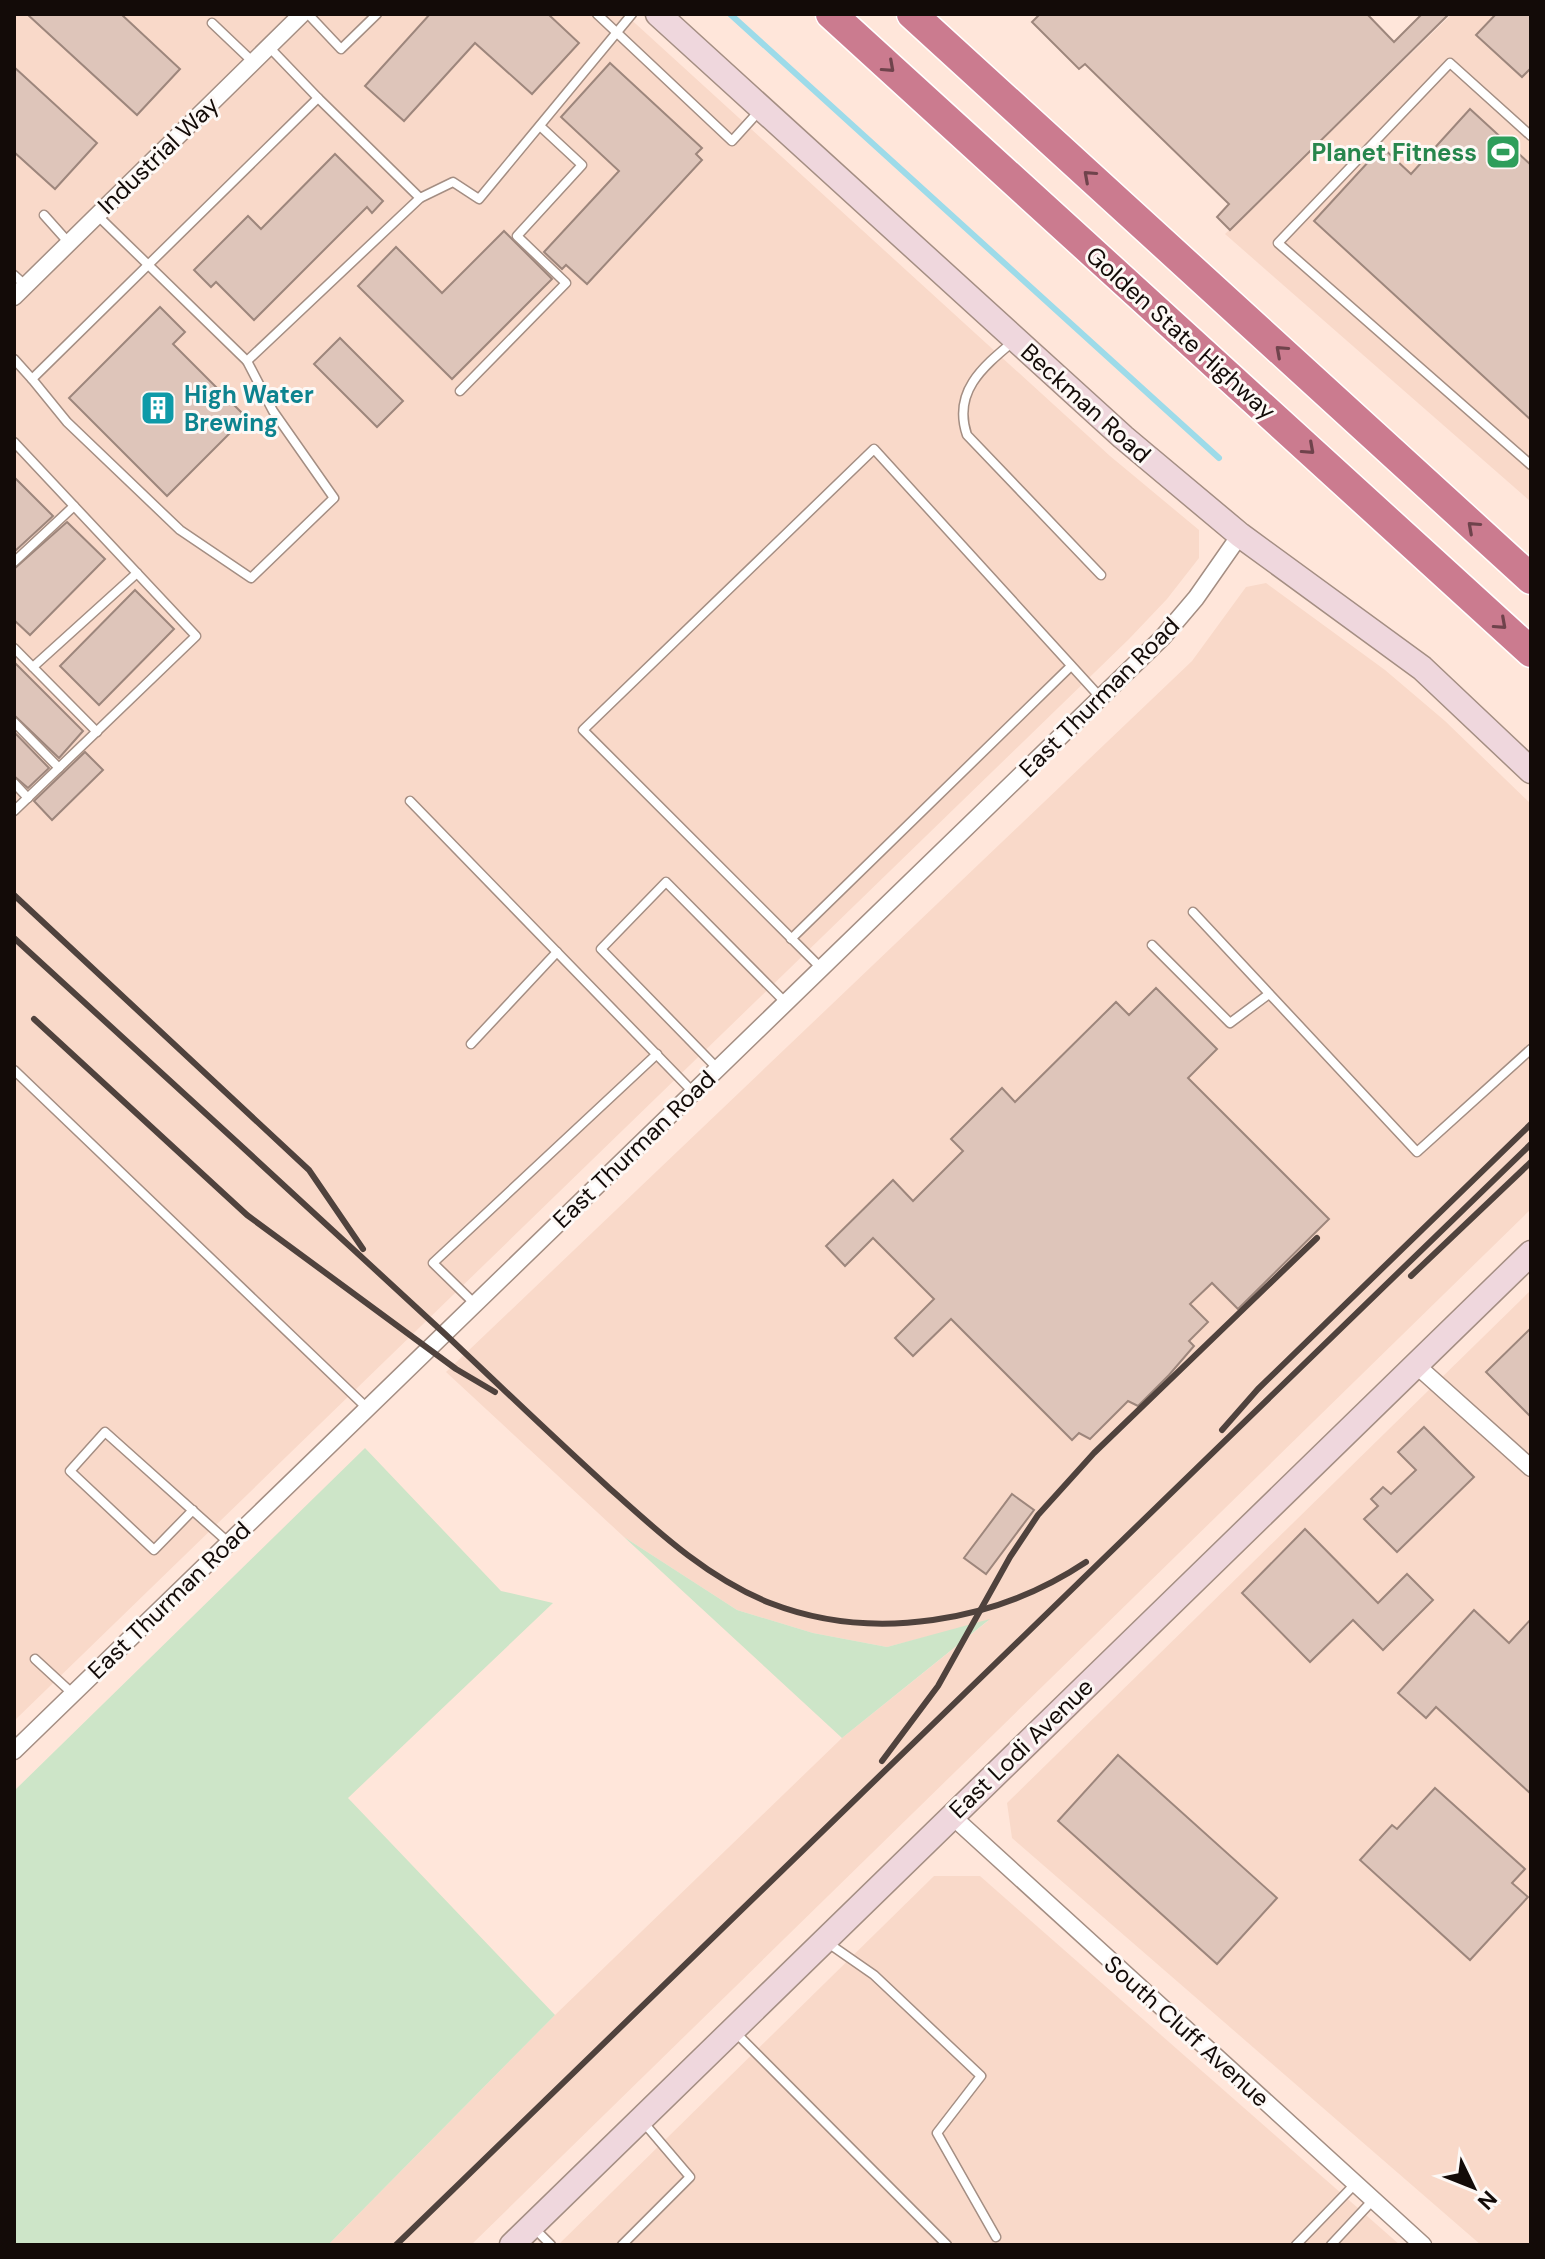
<svg xmlns="http://www.w3.org/2000/svg" width="1545" height="2259" font-family="'DM Sans',sans-serif">
<style>
.built{fill:#f9d9c9}
.green{fill:#cde5c8}
.lines{fill:none;stroke-linecap:round;stroke-linejoin:round}
.stream{stroke:#9ddbe9;stroke-width:6}
.building{fill:#dec5ba;stroke:#9d867c;stroke-width:2}
.lane-casing{stroke:#a48e83;stroke-width:11}
.street-casing{stroke:#a48e83;stroke-width:19}
.secondary-casing{stroke:#a48e83;stroke-width:27}
.highway-casing{stroke:#fff;stroke-width:33}
.lane{stroke:#fff;stroke-width:8}
.street{stroke:#fff;stroke-width:16}
.secondary{stroke:#efd7dd;stroke-width:24}
.highway{stroke:#cb7b8f;stroke-width:30}
.rail{stroke:#4f423d;stroke-width:6}
.oneway{stroke:#6f434c}
.labels{text-anchor:middle;dominant-baseline:central;stroke-width:6;stroke-linejoin:round;paint-order:stroke}
.leisure-label{font-size:24px;font-weight:bold;fill:#27864d;stroke:#fdf8f5;text-anchor:end}
.street-label{font-size:24px;fill:#130b08;stroke:#fdf8f5}
.culture-label{font-size:24px;font-weight:bold;fill:#0d838f;stroke:#fdf8f5;text-anchor:start}
</style>
<rect width="100%" height="100%" fill="#ffe6da"/>
<!-- built -->
<g class="built">
<polygon points="14,14 625,14 1110,456 1199,530 1199,558 1167,599 1129,639 14,1721"/>
<polygon points="1452,14 1531,14 1531,502 1225,234"/>
<polygon points="1266,583 1385,670 1445,721 1531,804 1531,1209 471,2245 328,2245 555,2015 842,1738 988,1621 887,1647 813,1633 737,1610 624,1537 446,1372 1192,661 1246,587"/>
<polygon points="1531,1290 1531,2245 1481,2245 1012,1838 1007,1803"/>
<polygon points="934,1876 980,1876 1400,2245 558,2245"/>
</g>
<!-- green -->
<g class="green">
<polygon points="365,1448 501,1591 553,1603 348,1798 555,2015 328,2245 14,2245 14,1791"/>
<polygon points="624,1537 737,1610 813,1633 887,1647 990,1619 842,1738"/>
</g>
<g class="lines">
<!-- stream -->
<polyline class="stream" points="730,14 1219,458"/>
</g>
<!-- building -->
<g class="building">
<polygon points="27,14 121,14 180,69 137,115"/>
<polygon points="430,14 548,14 579,43 532,94 475,43 404,121 365,86"/>
<polygon points="1040,14 1367,14 1394,42 1422,14 1449,14 1230,230 1217,217 1229,204 1085,64 1079,69 1032,22"/>
<polygon points="1496,14 1531,14 1531,68 1522,77 1476,35"/>
<polygon points="610,63 702,148 696,154 702,160 587,284 566,265 562,269 544,252 619,171 561,117"/>
<polygon points="14,67 97,143 55,189 14,152"/>
<polygon points="1470,109 1531,165 1531,420 1314,221 1382,147 1411,174"/>
<polygon points="335,154 383,201 372,213 367,207 254,320 216,282 211,287 194,270 248,216 261,229"/>
<polygon points="504,231 552,279 452,379 358,286 396,247 442,293"/>
<polygon points="160,307 185,332 173,344 246,417 167,496 69,398"/>
<polygon points="340,338 403,401 377,427 314,364"/>
<polygon points="14,477 53,516 14,552"/>
<polygon points="67,522 105,559 30,635 14,620 14,569"/>
<polygon points="135,590 174,629 99,705 60,666"/>
<polygon points="14,662 83,731 59,758 14,715"/>
<polygon points="14,732 49,768 28,788 14,776"/>
<polygon points="85,752 103,770 52,820 34,801"/>
<polygon points="1156,988 1217,1049 1188,1078 1329,1219 1238,1309 1212,1283 1190,1304 1208,1322 1189,1341 1194,1346 1169,1375 1138,1406 1128,1401 1090,1439 1079,1433 1072,1440 951,1319 913,1356 895,1338 934,1299 873,1238 845,1266 826,1246 893,1180 913,1201 963,1151 951,1139 1002,1088 1015,1102 1116,1002 1129,1015"/>
<polygon points="1531,1328 1531,1417 1486,1372"/>
<polygon points="1424,1427 1474,1477 1397,1552 1364,1519 1378,1506 1371,1499 1383,1487 1391,1494 1416,1470 1398,1452"/>
<polygon points="1012,1494 1034,1510 986,1574 964,1558"/>
<polygon points="1305,1529 1378,1603 1407,1574 1433,1600 1383,1650 1353,1620 1310,1662 1242,1593"/>
<polygon points="1474,1610 1509,1643 1531,1619 1531,1794 1436,1707 1426,1718 1398,1693"/>
<polygon points="1118,1755 1277,1898 1217,1964 1058,1821"/>
<polygon points="1435,1788 1525,1869 1512,1883 1528,1897 1470,1960 1360,1860 1392,1825 1397,1829"/>
</g>
<g class="lines">
<defs>
<g id="lane">
<polyline points="308,14 341,49 377,14"/>
<polyline points="597,14 732,141 761,109"/>
<polyline points="212,23 253,62"/>
<polyline points="1531,136 1450,63 1278,243 1531,465"/>
<polyline points="420,198 453,182 479,199 632,14"/>
<polyline points="44,215 69,243"/>
<polyline points="97,215 247,361 420,198 318,98"/>
<polyline points="14,275 25,285"/>
<path d="M1015,340C984,366 952,391 967,435L1101,575"/>
<polyline points="14,359 32,379 318,98 269,47"/>
<polyline points="32,379 67,422 180,530 251,578 334,498 273,411 247,361"/>
<polyline points="460,391 566,283 517,236 582,165 540,126"/>
<polyline points="14,442 196,636 14,811"/>
<polyline points="14,562 74,506"/>
<polyline points="14,648 97,732"/>
<polyline points="33,667 137,573"/>
<polyline points="14,722 59,768"/>
<polyline points="14,783 28,798"/>
<polyline points="410,801 693,1092"/>
<polyline points="1193,912 1417,1152 1531,1049"/>
<polyline points="791,939 1071,666"/>
<polyline points="1152,945 1230,1023 1269,994"/>
<polyline points="821,968 583,730 874,449 1100,697"/>
<polyline points="471,1044 557,952"/>
<polyline points="717,1068 601,949 666,882 785,1002"/>
<polyline points="14,1070 366,1407"/>
<polyline points="474,1303 433,1263 657,1054"/>
<polyline points="193,1510 154,1550 70,1471 105,1432 228,1542"/>
<polyline points="35,1659 73,1694"/>
<polyline points="828,1943 874,1975 981,2076 937,2133 996,2237"/>
<polyline points="736,2033 947,2245"/>
<polyline points="535,2229 551,2245"/>
<polyline points="622,2245 690,2177 644,2123"/>
<polyline points="1296,2245 1355,2184"/>
<polyline points="1331,2245 1373,2200"/>
</g>
<g id="street">
<polyline points="14,297 302,14"/>
<polyline points="1415,1364 1531,1468"/>
<polyline points="14,1751 1162,638 1196,598 1240,535"/>
<polyline points="952,1816 1423,2245"/>
</g>
<g id="secondary">
<polyline points="658,14 1123,437 1240,535 1422,668 1531,771"/>
<polyline points="512,2245 1531,1253"/>
</g>
<g id="highway">
<polyline points="831,14 1531,652"/>
<polyline points="912,14 1531,579"/>
</g>
</defs>
<!-- lane casing -->
<use href="#lane" class="lane-casing"/>
<!-- street casing -->
<use href="#street" class="street-casing"/>
<!-- secondary casing -->
<use href="#secondary" class="secondary-casing"/>
<!-- highway casing -->
<use href="#highway" class="highway-casing"/>
<!-- lane -->
<use href="#lane" class="lane"/>
<!-- street -->
<use href="#street" class="street"/>
<!-- secondary -->
<use href="#secondary" class="secondary"/>
<!-- highway -->
<use href="#highway" class="highway"/>
<!-- rail -->
<g class="rail">
<polyline points="14,895 309,1170 363,1249"/>
<path d="M14,938C158,1070 302,1201 445,1334C499,1385 552,1436 607,1486C657,1531 707,1578 770,1603C873,1643 996,1622 1086,1562"/>
<polyline points="34,1019 247,1215 456,1369 495,1392"/>
<polyline points="1411,1276 1531,1162"/>
<polyline points="1222,1430 1258,1389 1531,1124"/>
<polyline points="882,1761 938,1686 1010,1557 1038,1515 1094,1453 1317,1238"/>
<polyline points="396,2245 1531,1144"/>
</g>
</g>
<!-- one-way arrows -->
<defs><path id="oneway-chevron" d="M-2-3.5L2.5 0L-2 3.5" fill="none" stroke-width="1.6" stroke-linecap="round" stroke-linejoin="round" transform="scale(2)"/></defs>
<g class="oneway">
<use href="#oneway-chevron" transform="translate(889 67) rotate(42)"/>
<use href="#oneway-chevron" transform="translate(1089 176) rotate(-138)"/>
<use href="#oneway-chevron" transform="translate(1281 351) rotate(-138)"/>
<use href="#oneway-chevron" transform="translate(1309 449) rotate(42)"/>
<use href="#oneway-chevron" transform="translate(1473 527) rotate(-138)"/>
<use href="#oneway-chevron" transform="translate(1501 624) rotate(42)"/>
</g>
<!-- icons -->
<defs>
<symbol id="stadium-square" viewBox="-11 -11 22 22"><rect x="-9" y="-9" width="18" height="18" rx="4" fill="#2e9e5b" stroke="#fdf8f5"/><path d="M0-5a6.5 5 0 1 0 0 10a6.5 5 0 1 0 0-10ZM-3.5-1.8h7v3.6h-7Z" fill="#fff"/></symbol>
<symbol id="building-square" viewBox="-11 -11 22 22"><rect x="-9" y="-9" width="18" height="18" rx="4" fill="#0f9aa8" stroke="#fdf8f5"/><path d="M-4-6H4V6H1V3H-1V6H-4ZM-2.5-4.3h1.7v1.8h-1.7ZM.8-4.3h1.7v1.8H.8ZM-2.5-1h1.7V.8h-1.7ZM.8-1h1.7V.8H.8Z" fill="#fff"/></symbol>
</defs>
<g fill-rule="evenodd">
<use href="#stadium-square" x="1483" y="132" width="40" height="40"/>
<use href="#building-square" x="138" y="388" width="40" height="40"/>
</g>
<g class="labels">
<!-- leisure labels -->
<g class="leisure-label">
<text x="1477" y="152">Planet Fitness</text>
</g>
<!-- street labels -->
<g class="street-label">
<text transform="translate(158 155) rotate(-44)">Industrial Way</text>
<text transform="translate(1181 333) rotate(42)">Golden State Highway</text>
<text transform="translate(1086 403) rotate(42)">Beckman Road</text>
<text transform="translate(1099 697) rotate(-45)">East Thurman Road</text>
<text transform="translate(634 1149) rotate(-44)">East Thurman Road</text>
<text transform="translate(169 1600) rotate(-44)">East Thurman Road</text>
<text transform="translate(1021 1748) rotate(-44)">East Lodi Avenue</text>
<text transform="translate(1187 2031) rotate(42)">South Cluff Avenue</text>
</g>
<!-- culture labels -->
<g class="culture-label">
<text x="184" y="394">High Water<tspan x="184" dy="28">Brewing</tspan></text>
</g>
</g>
<!-- border -->
<rect width="1545" height="2259" fill="none" stroke="#130b08" stroke-width="32"/>
<!-- north arrow -->
<g transform="translate(1473 2187) rotate(133)" stroke="#fdf8f5" stroke-width="6" paint-order="stroke">
<path d="M0-6L14 30L0 20L-14 30Z" fill="#130b08"/>
<text y="-12" font-size="22" font-weight="bold" text-anchor="middle" fill="#130b08">N</text>
</g>
</svg>
